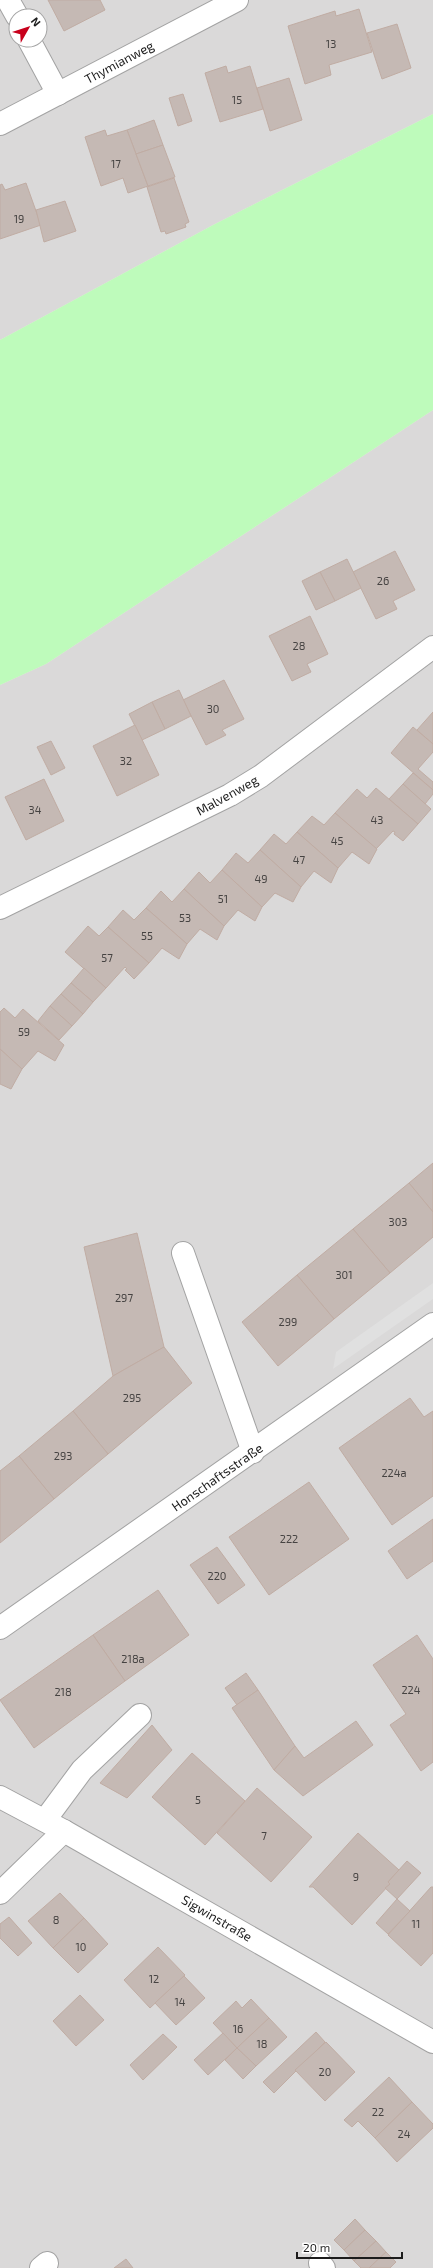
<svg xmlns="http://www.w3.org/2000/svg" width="433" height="2268" font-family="'Exo 2',sans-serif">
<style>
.residential{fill:#dad9d9;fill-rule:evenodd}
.park{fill:#befbbb}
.parking{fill:#e0e0e0}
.building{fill:#c5b9b4;stroke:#c0aca3}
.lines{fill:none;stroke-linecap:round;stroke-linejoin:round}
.minor-casing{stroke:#a3a3a3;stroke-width:24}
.minor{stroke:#fff;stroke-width:22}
.labels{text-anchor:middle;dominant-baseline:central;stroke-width:3;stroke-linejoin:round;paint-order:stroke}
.number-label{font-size:11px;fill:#464342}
.street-label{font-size:13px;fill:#1c1c1c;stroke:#fff}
</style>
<rect width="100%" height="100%" fill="#eee8e1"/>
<!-- residential -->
<g class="residential">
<path d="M0,0H433V114L213,225L0,340ZM16,16H40V40H16Z"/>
<polygon points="433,410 433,2268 0,2268 0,685 46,664"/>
</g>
<!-- park -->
<polygon class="park" points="433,114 433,410 46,664 0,685 0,340 213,225"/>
<!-- parking -->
<polygon class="parking" points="433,1283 433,1299 333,1369 336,1352"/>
<!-- building -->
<g class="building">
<polygon points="48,0 100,0 105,10 64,31"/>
<polygon points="359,9 372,52 329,65 331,75 305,84 288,26 335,11 336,16"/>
<polygon points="397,24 411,68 382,79 367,33"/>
<polygon points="226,66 228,73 250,66 263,109 220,122 205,73"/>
<polygon points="289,78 302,120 270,131 257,88"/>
<polygon points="183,94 192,121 178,126 169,98"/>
<polygon points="154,120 163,145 136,154 127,130"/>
<polygon points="105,130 107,136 127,130 148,186 128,193 123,178 101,186 85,137"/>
<polygon points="163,145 175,177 148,186 136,154"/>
<polygon points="174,178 189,222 185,224 186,227 166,234 165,231 161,232 147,187"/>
<polygon points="26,183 41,225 0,239 0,185 2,184 5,190"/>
<polygon points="65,201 76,231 44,242 36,210"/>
<polygon points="395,551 415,590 393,601 397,609 376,619 353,572"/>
<polygon points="347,559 361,588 335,601 320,572"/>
<polygon points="320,572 335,601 316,610 302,581"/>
<polygon points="310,616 328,654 307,664 311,672 292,681 269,636"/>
<polygon points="224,680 244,719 222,730 226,735 206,745 183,700"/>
<polygon points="179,690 191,716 165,729 152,702"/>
<polygon points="152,702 165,729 142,740 129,714"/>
<polygon points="433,712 433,744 417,730"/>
<polygon points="135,725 159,775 117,796 93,746"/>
<polygon points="413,727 433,744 433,752 418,769 433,782 433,790 391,753"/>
<polygon points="51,741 65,768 51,775 37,747"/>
<polygon points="413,773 433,790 433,794 425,804 403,784"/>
<polygon points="44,779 64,821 26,840 5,797"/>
<polygon points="403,784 431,809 418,824 389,799"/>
<polygon points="376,788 418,824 403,841 394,834 395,832 393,831 376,849 335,813 357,789 367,798"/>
<polygon points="335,813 377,849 369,864 352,852 338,868 297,832 312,816 324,825"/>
<polygon points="297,832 338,868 331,883 314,871 301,887 260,850 274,834 286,844"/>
<polygon points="260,850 301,887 293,902 275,893 262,907 222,870 236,853 248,863"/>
<polygon points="222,870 262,907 255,921 238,910 224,926 184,889 199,872 210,883"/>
<polygon points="184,889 224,926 217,940 200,929 187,944 146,908 161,891 172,902"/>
<polygon points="146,908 187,944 179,959 162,948 149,963 108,927 123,910 134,920"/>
<polygon points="88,926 99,936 108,927 149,963 134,979 125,970 127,969 125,967 106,988 65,952"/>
<polygon points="84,968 106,988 93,1002 71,983"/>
<polygon points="71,983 93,1002 83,1014 61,994"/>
<polygon points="61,994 83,1014 72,1026 50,1006"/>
<polygon points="50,1006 72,1026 59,1040 38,1021"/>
<polygon points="4,1008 15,1018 23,1009 64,1045 55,1061 38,1051 22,1069 0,1049 0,1012"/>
<polygon points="0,1049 22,1069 11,1089 0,1084"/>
<polygon points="433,1163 433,1212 409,1183"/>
<polygon points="409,1183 433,1212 433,1237 390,1273 353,1229"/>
<polygon points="353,1229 390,1273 334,1319 297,1275"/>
<polygon points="137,1233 164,1347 113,1376 84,1247"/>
<polygon points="297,1275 334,1319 278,1366 242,1322"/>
<polygon points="164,1347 192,1383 108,1454 73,1411 113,1376"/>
<polygon points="410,1398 424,1417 433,1411 433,1496 392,1525 339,1448"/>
<polygon points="73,1411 108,1454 54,1499 19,1456"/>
<polygon points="19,1456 54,1499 0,1543 0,1471"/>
<polygon points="309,1482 349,1539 269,1595 229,1537"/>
<polygon points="433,1519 433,1561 407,1579 388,1551"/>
<polygon points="217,1547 245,1585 218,1604 190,1565"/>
<polygon points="158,1590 189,1635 125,1681 93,1635"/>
<polygon points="93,1635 125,1681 34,1748 0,1700"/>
<polygon points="417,1635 433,1659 433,1762 421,1771 390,1725 406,1714 373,1665"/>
<polygon points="246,1673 258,1690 237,1705 225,1688"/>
<polygon points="258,1690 295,1746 274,1770 232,1708"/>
<polygon points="356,1721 373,1745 303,1796 274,1770 295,1746 304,1758"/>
<polygon points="152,1725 172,1750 127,1798 100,1783"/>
<polygon points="192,1753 245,1801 205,1845 152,1797"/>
<polygon points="257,1788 312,1837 271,1882 217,1833"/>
<polygon points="358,1833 399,1870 388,1882 390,1884 352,1925 313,1887 309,1887"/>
<polygon points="407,1861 421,1873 397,1899 385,1888 390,1884 388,1882"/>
<polygon points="431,1887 433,1887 433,1953 421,1966 388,1935"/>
<polygon points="60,1893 84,1918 53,1948 28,1921"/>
<polygon points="397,1899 410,1911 388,1934 376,1923"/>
<polygon points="9,1917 32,1943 18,1956 0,1938 0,1924"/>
<polygon points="84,1918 108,1944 78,1973 53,1948"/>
<polygon points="158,1947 185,1975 150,2008 124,1980"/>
<polygon points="184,1976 205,1998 176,2025 155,2003"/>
<polygon points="80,1995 104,2020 76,2046 53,2021"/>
<polygon points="251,1999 269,2018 237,2048 213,2023 236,2001 242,2008"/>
<polygon points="269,2018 287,2037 256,2066 237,2048"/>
<polygon points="316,2032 325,2042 274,2093 263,2082"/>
<polygon points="223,2033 237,2048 208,2075 194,2060"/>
<polygon points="163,2034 177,2047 143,2080 130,2065"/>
<polygon points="326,2042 355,2072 325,2101 295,2070"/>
<polygon points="237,2048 256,2066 243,2079 225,2060"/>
<polygon points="389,2077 412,2102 375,2138 358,2121 352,2127 344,2120"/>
<polygon points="412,2102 433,2124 433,2128 397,2162 375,2138"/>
<polygon points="355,2219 365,2230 344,2250 334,2240"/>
<polygon points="365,2230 376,2241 354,2261 344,2250"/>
<polygon points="376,2241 386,2252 369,2268 361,2268 354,2261"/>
<polygon points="386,2252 396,2262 390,2268 369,2268"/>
<polygon points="126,2259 133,2268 114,2268"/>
</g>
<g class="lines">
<defs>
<g id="minor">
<polyline points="8,0 17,16"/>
<polyline points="29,40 58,94"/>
<polyline points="0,124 237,0"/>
<polyline points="0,908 230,795 261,776 433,647"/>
<polyline points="183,1253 253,1452"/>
<polyline points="0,1628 433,1324"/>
<polyline points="0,1797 64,1831 433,2042"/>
<polyline points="45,1820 82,1770 140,1715"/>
<polyline points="0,1893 64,1831"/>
<polyline points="320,2263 324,2268"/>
<polyline points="41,2268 47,2263"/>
</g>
</defs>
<!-- minor casing -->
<use href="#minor" class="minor-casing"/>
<!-- minor -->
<use href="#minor" class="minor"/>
</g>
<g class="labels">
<!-- number labels -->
<g class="number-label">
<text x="331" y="43">13</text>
<text x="237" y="99">15</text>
<text x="116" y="163">17</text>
<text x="19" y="218">19</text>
<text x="383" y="580">26</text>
<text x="299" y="645">28</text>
<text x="213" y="708">30</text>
<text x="126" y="760">32</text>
<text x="35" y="809">34</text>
<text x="377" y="819">43</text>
<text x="337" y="840">45</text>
<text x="299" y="859">47</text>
<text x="261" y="878">49</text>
<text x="223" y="898">51</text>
<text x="185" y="917">53</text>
<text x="147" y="935">55</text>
<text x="107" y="957">57</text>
<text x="24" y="1031">59</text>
<text x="398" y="1221">303</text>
<text x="344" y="1274">301</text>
<text x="124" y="1297">297</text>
<text x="288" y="1321">299</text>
<text x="132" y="1397">295</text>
<text x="63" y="1455">293</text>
<text x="394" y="1472">224a</text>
<text x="289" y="1538">222</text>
<text x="217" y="1575">220</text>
<text x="133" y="1658">218a</text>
<text x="411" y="1689">224</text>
<text x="63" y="1691">218</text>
<text x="198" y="1799">5</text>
<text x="264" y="1835">7</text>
<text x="356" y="1876">9</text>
<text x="56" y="1919">8</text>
<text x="416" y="1923">11</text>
<text x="81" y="1946">10</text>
<text x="154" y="1978">12</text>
<text x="180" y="2001">14</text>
<text x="238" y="2028">16</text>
<text x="262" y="2043">18</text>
<text x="325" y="2071">20</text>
<text x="378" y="2111">22</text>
<text x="404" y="2133">24</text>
</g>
<!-- street labels -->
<g class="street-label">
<text transform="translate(119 62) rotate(-28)">Thymianweg</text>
<text transform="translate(227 795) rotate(-29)">Malvenweg</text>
<text transform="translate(217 1477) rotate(-35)">Honschaftsstraße</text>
<text transform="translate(217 1918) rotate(30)">Sigwinstraße</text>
</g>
</g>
<!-- north arrow -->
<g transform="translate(28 28) rotate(51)"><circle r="19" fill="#ffffff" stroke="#a4a4a4"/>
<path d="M0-3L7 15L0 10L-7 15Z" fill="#c8001c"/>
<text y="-6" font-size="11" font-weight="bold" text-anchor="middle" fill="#1c1c1c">N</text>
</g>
<!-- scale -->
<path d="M297 2252v6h105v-6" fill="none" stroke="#1c1c1c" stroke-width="2"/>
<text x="303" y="2252" font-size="12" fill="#1c1c1c" stroke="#ffffff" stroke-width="3" paint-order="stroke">20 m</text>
</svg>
